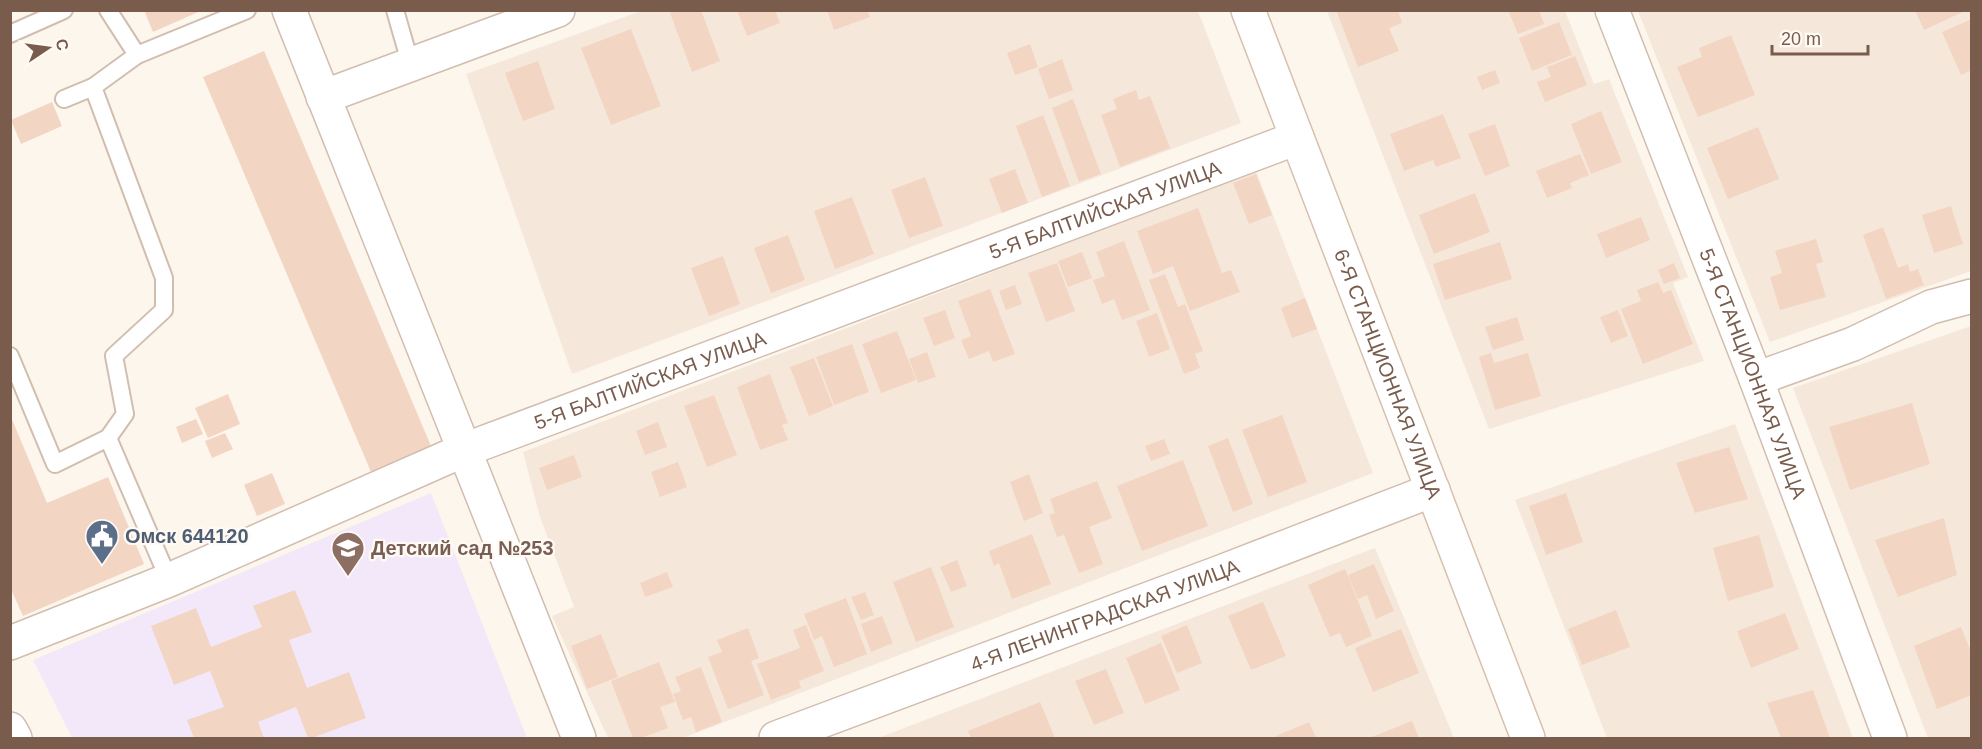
<svg xmlns="http://www.w3.org/2000/svg" width="1982" height="749" font-family="Arial,sans-serif">
<style>
.residential{fill:#f5e8da}
.education{fill:#f3e8fa}
.building{fill:#f3d5c3}
.lines{fill:none;stroke-linecap:round;stroke-linejoin:round}
.lane-casing{stroke:#d1beb0;stroke-width:20}
.street-casing{stroke:#d1beb0;stroke-width:36}
.secondary-casing{stroke:#d6c0b0;stroke-width:36}
.lane{stroke:#fff;stroke-width:16}
.street{stroke:#fff;stroke-width:33}
.secondary{stroke:#fff;stroke-width:33}
.labels{text-anchor:middle;dominant-baseline:central;stroke-width:4.5;stroke-linejoin:round;paint-order:stroke}
.street-label{font-size:20px;fill:#7a5c4d;stroke:#fffaf3}
.service-label{font-size:20px;font-weight:bold;fill:#4e5e75;stroke:#fffaf3;text-anchor:start}
.education-label{font-size:20px;font-weight:bold;fill:#785e54;stroke:#fffaf3;text-anchor:start}
</style>
<rect width="100%" height="100%" fill="#fdf6ec"/>
<!-- residential -->
<g class="residential">
<polygon points="641,11 1198,11 1241,123 572,374 466,74"/>
<polygon points="1327,11 1565,11 1594,84 1609,79 1688,277 1673,283 1704,361 1489,429"/>
<polygon points="1638,11 1971,11 1971,271 1770,342"/>
<polygon points="1256,171 1373,473 683,738 608,738 552,616 574,607 540,517 523,452"/>
<polygon points="1971,326 1971,738 1928,738 1793,388"/>
<polygon points="1735,424 1853,738 1607,738 1515,500"/>
<polygon points="1375,548 1454,738 878,738"/>
</g>
<!-- education -->
<polygon class="education" points="431,493 527,738 72,738 33,660"/>
<!-- building -->
<g class="building">
<polygon points="144,10 203,10 153,32"/>
<polygon points="675,10 701,10 720,61 692,72 670,13"/>
<polygon points="737,10 775,10 780,23 747,36"/>
<polygon points="827,10 867,10 870,17 834,30"/>
<polygon points="1336,10 1398,10 1402,23 1389,28 1399,51 1358,67"/>
<polygon points="1508,10 1539,10 1544,24 1518,34"/>
<polygon points="1915,10 1967,10 1924,30"/>
<polygon points="1972,19 1972,70 1961,75 1942,32"/>
<polygon points="1559,22 1572,55 1532,71 1519,38"/>
<polygon points="631,29 661,106 611,125 581,48"/>
<polygon points="1731,35 1755,95 1698,117 1677,67 1702,57 1699,48"/>
<polygon points="1030,44 1038,67 1015,75 1007,53"/>
<polygon points="264,51 431,446 371,472 203,77"/>
<polygon points="1575,56 1587,85 1545,102 1537,82 1551,77 1547,67"/>
<polygon points="1062,59 1073,90 1049,99 1038,69"/>
<polygon points="538,61 555,109 523,121 505,73"/>
<polygon points="1495,70 1500,83 1482,90 1477,77"/>
<polygon points="1136,90 1139,100 1150,96 1170,148 1120,167 1101,115 1117,109 1113,99"/>
<polygon points="1073,99 1101,174 1079,182 1052,108"/>
<polygon points="52,102 62,126 21,144 11,120"/>
<polygon points="1601,111 1622,162 1591,174 1571,124"/>
<polygon points="1443,114 1461,158 1436,167 1433,160 1404,171 1390,134"/>
<polygon points="1043,115 1070,186 1042,197 1016,126"/>
<polygon points="1495,124 1510,166 1485,176 1468,134"/>
<polygon points="1758,127 1779,179 1728,199 1707,148"/>
<polygon points="1580,154 1589,175 1570,183 1572,188 1547,198 1536,171"/>
<polygon points="1015,169 1028,203 1002,213 989,179"/>
<polygon points="1256,174 1272,215 1249,224 1233,183"/>
<polygon points="925,177 943,226 909,238 891,190"/>
<polygon points="1475,193 1490,232 1434,254 1419,215"/>
<polygon points="852,197 874,254 835,269 814,211"/>
<polygon points="1951,206 1963,244 1934,253 1922,215"/>
<polygon points="1198,208 1222,273 1231,270 1240,292 1190,311 1173,266 1153,274 1137,231"/>
<polygon points="1641,217 1650,240 1606,258 1597,234"/>
<polygon points="1883,227 1898,268 1908,264 1910,272 1918,269 1924,285 1886,299 1863,235"/>
<polygon points="788,235 805,280 771,293 754,248"/>
<polygon points="1816,239 1823,262 1816,264 1826,297 1780,310 1770,277 1782,273 1775,251"/>
<polygon points="1124,241 1150,310 1122,320 1114,299 1102,304 1093,280 1105,276 1096,252"/>
<polygon points="1500,242 1512,279 1445,300 1433,264"/>
<polygon points="1082,252 1092,278 1068,287 1058,261"/>
<polygon points="723,256 740,304 709,316 691,268"/>
<polygon points="1057,263 1075,311 1046,322 1028,273"/>
<polygon points="1674,263 1680,278 1664,284 1658,270"/>
<polygon points="1165,274 1178,307 1185,304 1203,351 1195,354 1200,368 1184,374 1149,280"/>
<polygon points="1658,282 1663,293 1671,290 1693,344 1643,364 1621,309 1641,301 1637,290"/>
<polygon points="1015,285 1022,304 1006,310 999,291"/>
<polygon points="990,289 1015,354 993,362 989,351 969,359 961,340 971,336 958,301"/>
<polygon points="1305,298 1317,329 1292,338 1281,308"/>
<polygon points="945,310 955,338 934,346 923,318"/>
<polygon points="1618,310 1628,336 1611,343 1600,317"/>
<polygon points="1157,313 1170,349 1149,357 1136,321"/>
<polygon points="1517,317 1524,340 1493,350 1485,327"/>
<polygon points="897,331 916,380 881,393 862,344"/>
<polygon points="852,344 869,392 834,405 816,357"/>
<polygon points="927,352 936,377 918,383 909,359"/>
<polygon points="1491,353 1494,363 1528,353 1541,396 1495,410 1479,357"/>
<polygon points="814,358 833,406 809,416 790,367"/>
<polygon points="770,374 788,423 782,425 788,440 760,450 737,387"/>
<polygon points="228,394 240,424 208,438 195,408"/>
<polygon points="714,395 737,455 707,467 684,406"/>
<polygon points="1912,403 1930,464 1850,490 1829,427"/>
<polygon points="1282,415 1307,482 1268,497 1242,430"/>
<polygon points="11,417 47,503 108,477 144,564 23,616 10,587"/>
<polygon points="196,419 203,434 182,443 176,427"/>
<polygon points="658,422 667,447 645,455 636,431"/>
<polygon points="225,433 233,449 212,458 205,441"/>
<polygon points="1228,438 1253,504 1233,512 1208,446"/>
<polygon points="1164,439 1170,454 1151,461 1145,446"/>
<polygon points="1729,447 1748,499 1695,513 1676,463"/>
<polygon points="574,455 582,477 547,490 539,468"/>
<polygon points="1183,460 1208,526 1142,551 1117,486"/>
<polygon points="678,462 687,487 660,497 651,472"/>
<polygon points="272,473 285,504 257,516 244,485"/>
<polygon points="1029,474 1043,513 1024,521 1010,482"/>
<polygon points="1097,481 1112,518 1089,527 1103,564 1079,573 1064,535 1057,537 1049,515 1055,513 1050,499"/>
<polygon points="1566,493 1583,542 1546,555 1529,506"/>
<polygon points="1944,518 1957,575 1898,597 1875,540"/>
<polygon points="1032,534 1051,584 1012,599 999,563 994,566 989,551"/>
<polygon points="1759,535 1774,587 1728,601 1713,548"/>
<polygon points="957,560 967,586 951,592 940,567"/>
<polygon points="1374,564 1394,611 1376,619 1367,595 1358,599 1348,575"/>
<polygon points="931,567 954,627 916,642 893,582"/>
<polygon points="1345,569 1372,636 1346,647 1340,633 1330,637 1308,585"/>
<polygon points="667,572 673,587 645,597 640,583"/>
<polygon points="295,590 312,632 289,640 307,688 349,672 366,718 312,738 308,738 296,707 258,722 264,738 194,738 187,720 224,707 210,671 174,685 151,626 196,608 211,647 262,627 253,606"/>
<polygon points="865,592 874,615 861,620 851,597"/>
<polygon points="846,598 867,654 834,667 822,636 814,640 804,614"/>
<polygon points="1263,602 1286,656 1251,670 1228,616"/>
<polygon points="1616,610 1630,647 1582,665 1568,629"/>
<polygon points="1785,613 1799,649 1751,668 1737,631"/>
<polygon points="882,616 893,643 871,652 861,624"/>
<polygon points="806,625 824,671 799,681 801,688 771,700 757,664 800,648 793,630"/>
<polygon points="1187,625 1202,663 1177,673 1161,636"/>
<polygon points="1961,627 1972,654 1972,695 1937,709 1914,646"/>
<polygon points="748,628 759,658 751,661 764,695 728,709 708,657 722,652 717,640"/>
<polygon points="1401,629 1419,673 1373,692 1355,648"/>
<polygon points="601,634 618,677 587,689 571,646"/>
<polygon points="1161,643 1180,690 1145,704 1126,658"/>
<polygon points="659,662 675,702 660,707 668,728 641,738 633,738 611,681"/>
<polygon points="701,667 722,722 696,732 691,717 683,720 673,694 681,691 675,677"/>
<polygon points="1106,669 1124,713 1094,725 1075,681"/>
<polygon points="1813,690 1830,738 1781,738 1767,703"/>
<polygon points="1040,702 1055,738 971,738 968,731"/>
<polygon points="1412,721 1419,738 1369,738"/>
<polygon points="1309,722 1316,738 1277,738 1276,736"/>
</g>
<g class="lines">
<defs>
<g id="lane">
<polyline points="108,10 137,55"/>
<polyline points="395,10 411,66"/>
<polyline points="10,34 64,10"/>
<polyline points="93,87 164,278 164,310 114,356 125,414 108,438"/>
<polyline points="64,99 93,87 137,55 247,10"/>
<polyline points="10,356 55,464 108,438 169,580"/>
</g>
<g id="street">
<polyline points="289,10 579,738"/>
<path id="s1" d="M1612,10L1756,379L1890,738"/>
<polyline points="323,97 558,10"/>
<polyline points="1756,379 1853,344 1931,307 1972,296"/>
<path id="s2" d="M10,643L169,580L464,450L1297,138"/>
<polyline points="10,729 15,738"/>
<path id="s3" d="M776,738L1218,573L1433,490"/>
</g>
<g id="secondary">
<path id="s4" d="M1248,10L1528,738"/>
</g>
</defs>
<!-- lane casing -->
<use href="#lane" class="lane-casing"/>
<!-- street casing -->
<use href="#street" class="street-casing"/>
<!-- secondary casing -->
<use href="#secondary" class="secondary-casing"/>
<!-- lane -->
<use href="#lane" class="lane"/>
<!-- street -->
<use href="#street" class="street"/>
<!-- secondary -->
<use href="#secondary" class="secondary"/>
</g>
<!-- icons -->
<defs>
<symbol id="civic-pin" viewBox="-11 -11 22 30"><path d="M0 17L-7.5 6A9.5 9.5 0 1 1 7.5 6Z" fill="#5c6f8a" stroke="#fffaf3"/><path d="M-.6-6.5H3V-4.5H.6V-3L4-1V1h2V6H-6V1h2V-1L-.6-3ZM-1.2 2.5V6h2.4V2.5Z" fill="#fff"/></symbol>
<symbol id="school-pin" viewBox="-11 -11 22 30"><path d="M0 17L-7.5 6A9.5 9.5 0 1 1 7.5 6Z" fill="#8d6e63" stroke="#fffaf3"/><path d="M0-5L7-2L0 1L-7-2ZM-4 1L0 2.5L4 1V4Q0 6-4 4Z" fill="#fff"/></symbol>
</defs>
<g fill-rule="evenodd">
<use href="#civic-pin" x="83" y="517" width="38" height="52"/>
<use href="#school-pin" x="329" y="529" width="38" height="52"/>
</g>
<g class="labels">
<!-- street labels -->
<g class="street-label">
<text stroke="none"><textPath href="#s2" startOffset="1178">5-Я БАЛТИЙСКАЯ УЛИЦА</textPath></text>
<text stroke="none"><textPath href="#s4" startOffset="390">6-Я СТАНЦИОННАЯ УЛИЦА</textPath></text>
<text stroke="none"><textPath href="#s1" startOffset="390">5-Я СТАНЦИОННАЯ УЛИЦА</textPath></text>
<text stroke="none"><textPath href="#s2" startOffset="692">5-Я БАЛТИЙСКАЯ УЛИЦА</textPath></text>
<text stroke="none"><textPath href="#s3" startOffset="351">4-Я ЛЕНИНГРАДСКАЯ УЛИЦА</textPath></text>
</g>
<!-- service labels -->
<g class="service-label">
<text x="125" y="536">Омск 644120</text>
</g>
<!-- education labels -->
<g class="education-label">
<text x="371" y="548">Детский сад №253</text>
</g>
</g>
<!-- border -->
<rect width="1982" height="749" fill="none" stroke="#7a5c4d" stroke-width="24"/>
<!-- north arrow -->
<g transform="translate(48 48) rotate(77)" stroke="#fffaf3" stroke-width="4.5" paint-order="stroke">
<path d="M0-4.5L10 22L0 15L-10 22Z" fill="#7a5c4d"/>
<text y="-9" font-size="16" font-weight="bold" text-anchor="middle" fill="#7a5c4d">С</text>
</g>
<!-- scale -->
<path d="M1772 45v9h96v-9" fill="none" stroke="#7a5c4d" stroke-width="3"/>
<text x="1781" y="45" font-size="18" fill="#7a5c4d" stroke="#fffaf3" stroke-width="4.5" paint-order="stroke">20 m</text>
</svg>
